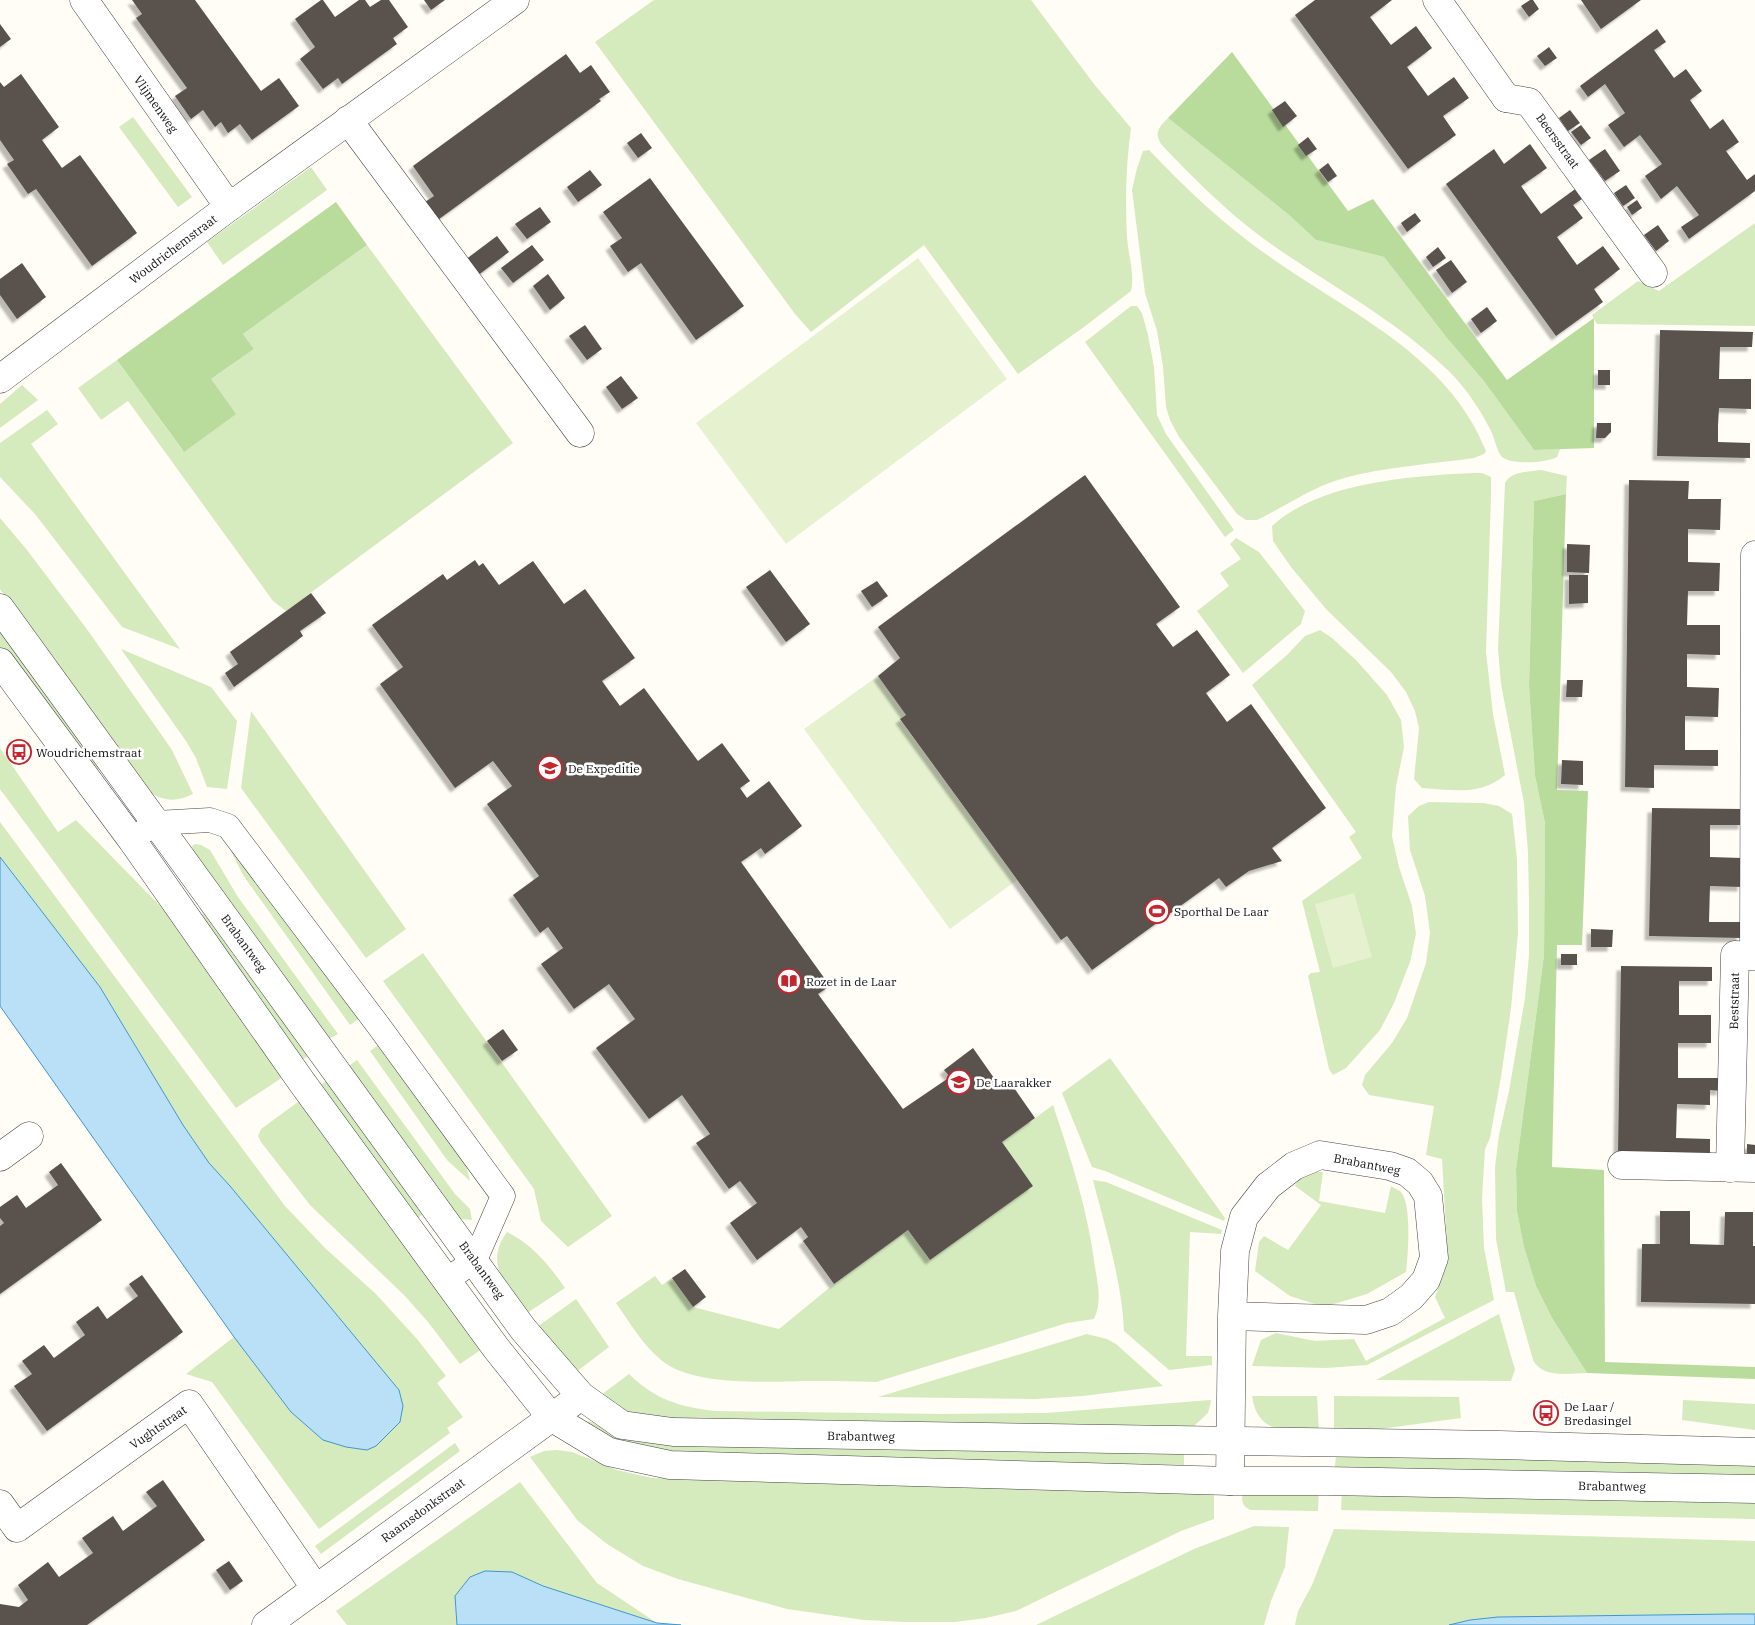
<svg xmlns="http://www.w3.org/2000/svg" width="1755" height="1625" font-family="'IBM Plex Serif',serif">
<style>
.green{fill:#d5ebbd}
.forest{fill:#b9dc9c}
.pitch{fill:#e6f2cf}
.water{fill:#b9e0f7;stroke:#3f96cf}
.building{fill:#5a524d;filter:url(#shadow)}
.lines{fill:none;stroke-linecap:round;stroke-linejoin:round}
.service-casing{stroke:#444;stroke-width:25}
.pedestrian-casing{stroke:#444;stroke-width:29}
.minor-casing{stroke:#444;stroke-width:29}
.tertiary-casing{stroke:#444;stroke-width:29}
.service{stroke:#fff;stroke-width:24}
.pedestrian{stroke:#fff;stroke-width:28}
.minor{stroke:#fff;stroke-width:28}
.tertiary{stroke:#fff;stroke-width:28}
.labels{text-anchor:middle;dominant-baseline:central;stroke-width:5;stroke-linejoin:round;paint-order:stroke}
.street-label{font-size:12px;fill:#111;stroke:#fff}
.poi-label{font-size:12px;fill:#111;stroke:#fff;text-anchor:start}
</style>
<defs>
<filter id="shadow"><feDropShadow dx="-4.5" dy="4.5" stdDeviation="1" flood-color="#0004"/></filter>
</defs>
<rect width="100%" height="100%" fill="#fffdf5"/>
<!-- green -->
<g class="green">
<path d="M654,0H1031L1094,84L1131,128C1126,164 1125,200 1127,237C1128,254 1135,274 1131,291L1084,327L1018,374L924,245L811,332L795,314L595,42Z"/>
<polygon points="133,117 192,197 178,207 119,127"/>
<path d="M1168,118L1289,215L1316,240L1384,257L1447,338L1483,380L1534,450L1560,449L1557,457C1547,463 1511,465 1502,457C1496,450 1495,438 1490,429C1477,404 1462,382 1440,363C1387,314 1322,281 1264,239C1226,211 1193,178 1161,144C1154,132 1159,127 1168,118Z"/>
<path d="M1149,150C1186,189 1225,226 1270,257C1349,313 1448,355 1486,451L1484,454L1474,458C1432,464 1384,467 1344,478C1312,487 1286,506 1257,520H1246L1237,514L1179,437L1170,420L1166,407L1163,366L1157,331L1145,293L1132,190L1137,168L1143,151Z"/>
<polygon points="311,167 327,190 223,265 207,242"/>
<polygon points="1755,223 1755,326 1597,324 1592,315 1638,281 1659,291"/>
<polygon points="367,245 513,443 286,611 273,601 128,401 101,420 78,388 117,360 183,451 211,379 254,349 243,334"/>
<polygon points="1131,306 1137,306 1142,313 1148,335 1154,367 1157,415 1166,434 1234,530 1225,537 1085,342"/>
<polygon points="22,385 38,400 0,428 0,404"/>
<polygon points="47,410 58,424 31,444 180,649 122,627 35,514 0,477 0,443"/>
<path d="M1541,470L1567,476L1566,494L1534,501L1529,686L1535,776L1545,823L1544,955L1516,1169L1517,1212L1524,1247L1536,1286L1552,1318L1587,1373C1568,1373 1543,1379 1533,1360L1514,1292H1506L1496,1239L1495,1167L1499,1135L1509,1091L1525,998L1529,955V901L1528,853L1524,803L1501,684L1498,649L1505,483C1511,471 1528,472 1541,470Z"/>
<path d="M1474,473H1482L1491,477V495L1486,652L1493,714L1505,775C1481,796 1452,790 1422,788L1414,779L1419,728L1415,711L1406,692L1391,672L1326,609L1291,567L1273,541L1272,526C1320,482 1411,476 1474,473Z"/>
<path d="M0,518L27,550L86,628L156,727L172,750L193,794C175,803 162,801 146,790L0,589Z"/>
<polygon points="1236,538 1259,552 1305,611 1301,624 1243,673 1197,611 1229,586 1220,573 1241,559 1230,544"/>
<polygon points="0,625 102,767 91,774 0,649"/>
<polygon points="1320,630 1332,638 1356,660 1387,695 1401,720 1404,747 1396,786 1392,836 1399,867 1412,906 1416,934 1410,962 1394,1003 1380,1030 1346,1068 1333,1075 1329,1069 1308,976 1311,973 1320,972 1302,901 1362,858 1349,837 1356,832 1252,685 1287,655 1305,636"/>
<polygon points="121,649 211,687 237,721 227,789 207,787 196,758 186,741"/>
<polygon points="251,711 406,929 366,958 241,788"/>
<polygon points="0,748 58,832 76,820 164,910 283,1077 236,1108 0,789"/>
<polygon points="1429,802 1483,803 1499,806 1512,814 1517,859 1518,933 1511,1008 1501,1077 1490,1138 1485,1149 1482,1198 1484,1248 1494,1300 1367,1365 1326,1368 1252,1366 1261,1340 1276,1333 1315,1341 1354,1339 1366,1361 1445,1318 1435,1297 1448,1262 1442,1159 1426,1155 1434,1106 1369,1095 1362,1085 1365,1075 1392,1043 1407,1018 1426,963 1430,933 1425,896 1410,850 1408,816 1419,806"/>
<polygon points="0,822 285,1206 325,1248 376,1294 417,1339 446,1376 437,1383 463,1417 447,1428 450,1433 319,1529 212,1382 186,1374 234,1337 291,1412 323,1439 346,1447 367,1450 376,1446 387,1435 399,1390 230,1186 209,1163 183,1125 100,987 0,857"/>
<polygon points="195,844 201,845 210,850 238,897 338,1034 329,1039 194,856 192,846"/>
<polygon points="229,847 360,1018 350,1025 243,875"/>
<polygon points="204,910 311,1054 300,1061 206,927 202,912"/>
<polygon points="423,953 612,1216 568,1247 541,1221 534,1189 383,981"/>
<polygon points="380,1044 461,1158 467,1169 470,1181 447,1160 370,1051"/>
<polygon points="1110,1058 1225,1218 1224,1221 1105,1171 1092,1167 1062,1093"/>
<polygon points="357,1060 455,1194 470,1209 472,1220 462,1219 456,1215 347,1067"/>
<polygon points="329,1079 426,1212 414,1221 318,1087"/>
<polygon points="302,1099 482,1349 460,1364 428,1322 404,1295 310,1205 261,1142 258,1136 261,1129"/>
<path d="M1053,1105C1071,1159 1088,1211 1095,1267C1098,1286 1102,1302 1094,1319L1067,1323L876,1382C855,1381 835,1381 815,1381C773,1381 694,1388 661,1360C642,1344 630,1323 616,1303L655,1276L662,1285L672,1278L693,1307L779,1329L834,1284L908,1230L930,1260L1033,1186L1002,1142Z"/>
<path d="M1311,1172H1323L1319,1201L1385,1213L1391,1186C1393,1188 1399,1190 1401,1192C1412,1205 1408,1255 1406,1272L1367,1294L1324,1307L1290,1296L1255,1271L1259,1242L1264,1236L1288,1250L1321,1205L1295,1186L1298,1179Z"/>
<path d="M1093,1180L1106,1182L1222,1230L1221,1234L1190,1232L1186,1356H1212V1365L1169,1370L1124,1331C1122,1281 1105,1227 1093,1180Z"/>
<path d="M507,1232C532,1244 550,1266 565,1288L527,1313C508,1287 483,1265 507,1232Z"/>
<polygon points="576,1299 609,1347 576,1372 537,1327"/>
<polygon points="1499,1314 1515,1370 1511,1381 1376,1380"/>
<polygon points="1087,1334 1107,1339 1116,1344 1163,1386 1083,1396 1035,1399 878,1397"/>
<path d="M629,1374C654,1399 680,1407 715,1411L941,1414L1046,1413L1210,1400L1211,1401L1208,1413L1194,1426L654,1419L627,1411L601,1397V1395Z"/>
<path d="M1252,1396H1317L1319,1432C1287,1429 1258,1436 1252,1396Z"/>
<polygon points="1334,1396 1459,1397 1461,1418 1358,1432 1334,1432"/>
<polygon points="1683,1400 1755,1404 1755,1430 1682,1420"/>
<polygon points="589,1421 624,1437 1184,1451 1184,1465 709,1458 619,1443 584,1424"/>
<polygon points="455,1443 460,1451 321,1554 315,1546"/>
<polygon points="557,1450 572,1452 617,1470 652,1478 1214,1487 1214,1519 1181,1531 1016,1611 986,1618 955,1622 906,1622 864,1620 787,1609 678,1579 643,1566 607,1544 578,1521 530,1457 544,1451"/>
<polygon points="1336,1453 1755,1460 1755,1475 1335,1468"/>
<polygon points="520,1482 597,1583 657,1623 543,1586 512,1572 455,1596 457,1625 347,1625 336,1611"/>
<path d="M1243,1488L1319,1490L1318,1511L1251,1510C1240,1506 1242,1498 1243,1488Z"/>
<polygon points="1342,1490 1755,1497 1755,1519 1341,1510"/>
<polygon points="1254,1526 1289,1527 1285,1567 1271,1601 1264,1625 1036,1625 1194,1549"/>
<polygon points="1334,1529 1755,1541 1755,1614 1498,1617 1470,1620 1449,1625 1295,1625 1298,1611 1312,1585"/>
</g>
<!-- forest -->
<g class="forest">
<polygon points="1232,52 1348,211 1373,199 1507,380 1594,318 1594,448 1534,450 1483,380 1447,338 1384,257 1316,240 1289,215 1168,118"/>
<polygon points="336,202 367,245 243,334 254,349 211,379 236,414 184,452 117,360"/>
<polygon points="1566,494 1557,790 1588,791 1582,945 1557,945 1552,1167 1604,1170 1605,1362 1755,1367 1755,1379 1587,1373 1552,1318 1536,1286 1524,1247 1517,1212 1516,1169 1544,955 1545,823 1535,776 1529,686 1534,501"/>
</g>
<!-- pitch -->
<g class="pitch">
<polygon points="918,258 1007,379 786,544 696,423"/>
<polygon points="878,676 906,715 900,720 1017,880 950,929 804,729"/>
<polygon points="1354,893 1372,957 1333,968 1315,904"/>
</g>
<!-- water -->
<g class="water">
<polygon points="0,857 100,987 183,1125 209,1163 230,1186 399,1390 403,1406 400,1422 376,1446 367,1450 346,1447 323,1440 291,1412 234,1337 0,1006"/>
<polygon points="485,1571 512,1572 543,1586 657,1623 681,1625 457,1625 455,1596 470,1577"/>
<polygon points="1732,1614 1755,1614 1755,1625 1449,1625 1470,1620 1498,1617"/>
</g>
<!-- building -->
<g class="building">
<polygon points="132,0 195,0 261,91 279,78 299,106 252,140 240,124 228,133 221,122 215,127 203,110 191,119 175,96 187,88 136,18 142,14"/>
<polygon points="321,0 323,0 335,17 359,0 365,0 370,7 381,0 389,0 408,27 393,38 397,44 342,84 338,78 323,89 300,59 315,47 295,19"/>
<polygon points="424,0 445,0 431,10"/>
<polygon points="1315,0 1392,0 1370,17 1391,45 1416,26 1432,48 1407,67 1428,96 1454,77 1469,98 1443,116 1456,135 1408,169 1295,15"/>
<polygon points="1530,0 1533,0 1539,9 1529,17 1521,6"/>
<polygon points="1581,0 1641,0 1601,29"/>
<polygon points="0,24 11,39 0,47"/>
<polygon points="1657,29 1666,42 1654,50 1674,78 1686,69 1702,91 1690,100 1710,129 1723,119 1739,142 1726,151 1747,180 1755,174 1755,191 1689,239 1681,227 1699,215 1677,186 1661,199 1645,176 1662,164 1640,135 1624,147 1608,125 1625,113 1605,84 1588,97 1580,86"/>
<polygon points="1549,47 1557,58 1545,66 1537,56"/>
<polygon points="566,54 580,73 591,65 610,92 599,99 601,101 435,222 422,204 434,196 413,166"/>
<polygon points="21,74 59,127 42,140 62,168 80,155 137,233 92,266 36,189 28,194 7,164 14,160 0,140 0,82 4,87"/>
<polygon points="1285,101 1297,116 1283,127 1272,110"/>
<polygon points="1570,110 1580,123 1568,131 1559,118"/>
<polygon points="1581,125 1591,138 1581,145 1571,132"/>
<polygon points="641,133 652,148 638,158 627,143"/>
<polygon points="1308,137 1317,149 1306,156 1298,145"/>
<polygon points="1530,144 1547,168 1521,186 1541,214 1578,187 1585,197 1573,205 1583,218 1557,237 1577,265 1603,246 1620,269 1594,289 1603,302 1556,336 1446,184 1494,149 1504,164"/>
<polygon points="1605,149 1620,171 1605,181 1589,160"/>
<polygon points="1328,163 1337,176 1328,182 1319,170"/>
<polygon points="590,170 602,185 578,202 567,187"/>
<polygon points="650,178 744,306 696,340 641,263 628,272 610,246 622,238 603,212"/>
<polygon points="1626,185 1635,198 1623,206 1614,193"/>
<polygon points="1637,200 1642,208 1632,215 1627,207"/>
<polygon points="540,207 551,222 527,239 515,224"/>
<polygon points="1415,213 1421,221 1407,232 1401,223"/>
<polygon points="1658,225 1669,241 1656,251 1644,235"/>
<polygon points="497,236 509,252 477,276 465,260"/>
<polygon points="532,245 544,260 513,283 501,268"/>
<polygon points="1438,247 1446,258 1433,267 1426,257"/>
<polygon points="1451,260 1467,282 1452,293 1436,270"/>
<polygon points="22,263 46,297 17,319 0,295 0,279"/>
<polygon points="548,274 565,298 550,310 533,286"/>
<polygon points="1487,307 1497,321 1481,333 1471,319"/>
<polygon points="585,325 602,349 587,360 569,336"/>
<polygon points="1660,330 1753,332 1752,347 1720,347 1719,379 1751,379 1751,409 1719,408 1718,425 1718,442 1750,443 1750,458 1657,456"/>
<rect x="1598" y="370" width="12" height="15"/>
<polygon points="621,376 638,398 622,409 606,387"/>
<polygon points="1597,423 1611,423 1611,432 1605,438 1596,438"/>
<polygon points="1085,475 1180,607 1156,624 1173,647 1197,630 1230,675 1206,693 1227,722 1251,704 1326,808 1272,848 1282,861 1249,871 1226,887 1219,878 1092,970 1067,936 1061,940 900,719 906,715 878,676 900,658 878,627"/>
<polygon points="1629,480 1689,481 1688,499 1721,499 1720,530 1688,529 1688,562 1720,563 1719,591 1688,591 1687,625 1720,625 1720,655 1687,654 1687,687 1719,688 1718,717 1685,716 1685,750 1718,750 1718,766 1654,765 1654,788 1625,787"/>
<polygon points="1567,544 1590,545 1589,573 1567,572"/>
<polygon points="475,560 479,566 483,563 499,585 533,561 564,604 585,589 635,658 602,681 620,706 644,688 698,761 722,743 750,781 740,788 747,798 769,781 802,826 765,854 761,848 741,862 830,986 818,994 903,1109 950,1077 944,1070 973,1048 1001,1088 1010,1082 1035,1118 1002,1142 1033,1186 930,1260 908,1230 834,1284 803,1241 808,1237 801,1227 757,1260 730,1223 757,1203 740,1181 729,1189 696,1143 710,1134 682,1095 649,1119 596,1048 635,1019 609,984 574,1009 541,964 563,948 548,927 540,933 513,895 539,876 487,804 512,786 493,761 455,788 380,684 403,667 372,625 443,574 447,580"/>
<polygon points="770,570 810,624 786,642 746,587"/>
<polygon points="1569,575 1588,575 1588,603 1569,604"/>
<polygon points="877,581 888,596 872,607 861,591"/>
<polygon points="311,593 326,613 300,631 303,636 234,687 225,673 238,664 230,652"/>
<polygon points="1567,680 1583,680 1582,697 1566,697"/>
<polygon points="1562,760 1583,761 1583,785 1561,784"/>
<polygon points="1652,808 1743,809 1743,825 1710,825 1710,857 1742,858 1742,887 1710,886 1709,922 1741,922 1741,938 1649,936"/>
<polygon points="1591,929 1613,930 1612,947 1591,947"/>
<rect x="1561" y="954" width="16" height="11"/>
<polygon points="1621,966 1712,967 1712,981 1679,981 1679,1015 1711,1015 1711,1043 1678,1043 1678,1078 1722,1078 1721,1091 1710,1090 1710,1105 1677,1104 1676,1138 1710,1139 1710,1155 1618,1153"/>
<polygon points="503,1029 518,1050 502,1061 487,1041"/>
<polygon points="1747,1144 1755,1145 1755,1155 1747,1154"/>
<polygon points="61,1163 102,1220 0,1294 0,1226 4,1223 0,1218 0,1207 17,1195 26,1208 58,1185 49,1172"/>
<polygon points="1660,1211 1690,1211 1690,1244 1724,1245 1725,1212 1753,1212 1753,1246 1755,1246 1755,1304 1641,1302 1642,1244 1660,1244"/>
<polygon points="685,1269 706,1297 693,1307 672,1278"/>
<polygon points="142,1275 183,1332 47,1431 14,1386 32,1374 22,1361 44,1345 54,1358 85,1335 76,1322 98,1306 107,1319 138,1296 129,1284"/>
<polygon points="163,1480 205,1540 87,1625 0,1625 0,1604 19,1607 28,1600 18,1585 48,1562 59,1577 93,1553 82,1538 113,1516 123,1531 157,1506 146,1492"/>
<polygon points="229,1561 243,1581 230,1590 216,1570"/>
</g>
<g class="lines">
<defs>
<polyline id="service" points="144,831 156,823 210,820 228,826 378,1025 503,1196 475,1260 447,1280"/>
<g id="pedestrian">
<polyline points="1506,98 1529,102 1653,273"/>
<polyline points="1622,1165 1755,1168"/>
<polyline points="1730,1168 1735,955 1754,956 1755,555"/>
</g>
<g id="minor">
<polyline points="84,0 229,207"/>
<polyline points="1437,0 1506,98"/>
<polyline points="348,120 580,433"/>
<polyline points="0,379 229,207 515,0"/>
<polyline points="0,1157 29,1136"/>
<polyline points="1230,1481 1232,1316 1235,1251 1244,1217 1268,1186 1294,1166 1320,1155 1390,1166 1407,1172 1420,1183 1428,1196 1434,1258 1426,1280 1411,1297 1390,1312 1366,1320 1232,1316"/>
<polyline points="0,1504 17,1528 189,1404 316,1589"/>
<polyline points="266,1625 581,1396"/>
</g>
<g id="tertiary">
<polyline points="0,608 523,1329 581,1396 622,1425 673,1432 1500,1445 1755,1452"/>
<polyline points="0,662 132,840 301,1081 496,1348 551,1417 609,1452 670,1465 1230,1481 1327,1481 1755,1489"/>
</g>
</defs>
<!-- service casing -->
<use href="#service" class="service-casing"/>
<!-- pedestrian casing -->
<use href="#pedestrian" class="pedestrian-casing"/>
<!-- minor casing -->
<use href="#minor" class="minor-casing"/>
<!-- tertiary casing -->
<use href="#tertiary" class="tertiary-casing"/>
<!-- service -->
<use href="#service" class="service"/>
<!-- pedestrian -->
<use href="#pedestrian" class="pedestrian"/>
<!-- minor -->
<use href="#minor" class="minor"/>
<!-- tertiary -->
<use href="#tertiary" class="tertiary"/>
</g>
<!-- icons -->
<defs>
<symbol id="bus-ring" viewBox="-11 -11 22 22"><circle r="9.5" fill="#fff" stroke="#c4262e" stroke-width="1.5"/><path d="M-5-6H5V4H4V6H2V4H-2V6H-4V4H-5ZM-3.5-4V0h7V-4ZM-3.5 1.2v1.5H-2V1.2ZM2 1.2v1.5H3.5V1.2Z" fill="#c4262e"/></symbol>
<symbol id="school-ring" viewBox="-11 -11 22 22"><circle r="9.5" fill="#fff" stroke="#c4262e" stroke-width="1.5"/><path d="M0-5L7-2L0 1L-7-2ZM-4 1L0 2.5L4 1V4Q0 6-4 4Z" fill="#c4262e"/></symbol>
<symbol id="stadium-ring" viewBox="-11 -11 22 22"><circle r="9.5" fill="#fff" stroke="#c4262e" stroke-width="1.5"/><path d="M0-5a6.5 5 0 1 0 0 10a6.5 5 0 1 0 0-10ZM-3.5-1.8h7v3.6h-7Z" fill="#c4262e"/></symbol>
<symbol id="library-ring" viewBox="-11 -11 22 22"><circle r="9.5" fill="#fff" stroke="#c4262e" stroke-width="1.5"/><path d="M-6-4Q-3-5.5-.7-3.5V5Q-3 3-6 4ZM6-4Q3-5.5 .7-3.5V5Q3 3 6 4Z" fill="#c4262e"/></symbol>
</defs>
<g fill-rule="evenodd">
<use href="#bus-ring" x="5" y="738" width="28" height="28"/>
<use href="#school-ring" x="536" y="754" width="28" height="28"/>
<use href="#stadium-ring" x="1143" y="897" width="28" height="28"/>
<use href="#library-ring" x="775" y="967" width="28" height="28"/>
<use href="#school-ring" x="945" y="1068" width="28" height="28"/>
<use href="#bus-ring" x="1532" y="1399" width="28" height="28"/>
</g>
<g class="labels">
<!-- street labels -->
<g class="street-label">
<text transform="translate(156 104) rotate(55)">Vlijmenweg</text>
<text transform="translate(1558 141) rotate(54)">Beersstraat</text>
<text transform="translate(173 249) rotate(-37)">Woudrichemstraat</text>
<text transform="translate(244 943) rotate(54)">Brabantweg</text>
<text transform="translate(1734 1001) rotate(-89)">Beststraat</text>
<text transform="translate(1367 1164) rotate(11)">Brabantweg</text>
<text transform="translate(482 1270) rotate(54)">Brabantweg</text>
<text transform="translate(158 1427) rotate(-35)">Vughtstraat</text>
<text transform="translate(861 1436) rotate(1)">Brabantweg</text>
<text transform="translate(1612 1486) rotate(1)">Brabantweg</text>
<text transform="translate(423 1510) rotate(-36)">Raamsdonkstraat</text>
</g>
<!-- poi labels -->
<g class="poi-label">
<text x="36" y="752">Woudrichemstraat</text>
<text x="568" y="768">De Expeditie</text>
<text x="1174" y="911">Sporthal De Laar</text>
<text x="806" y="981">Rozet in de Laar</text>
<text x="976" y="1082">De Laarakker</text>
<text x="1564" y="1406">De Laar /<tspan x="1564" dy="14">Bredasingel</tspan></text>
</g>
</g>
</svg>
